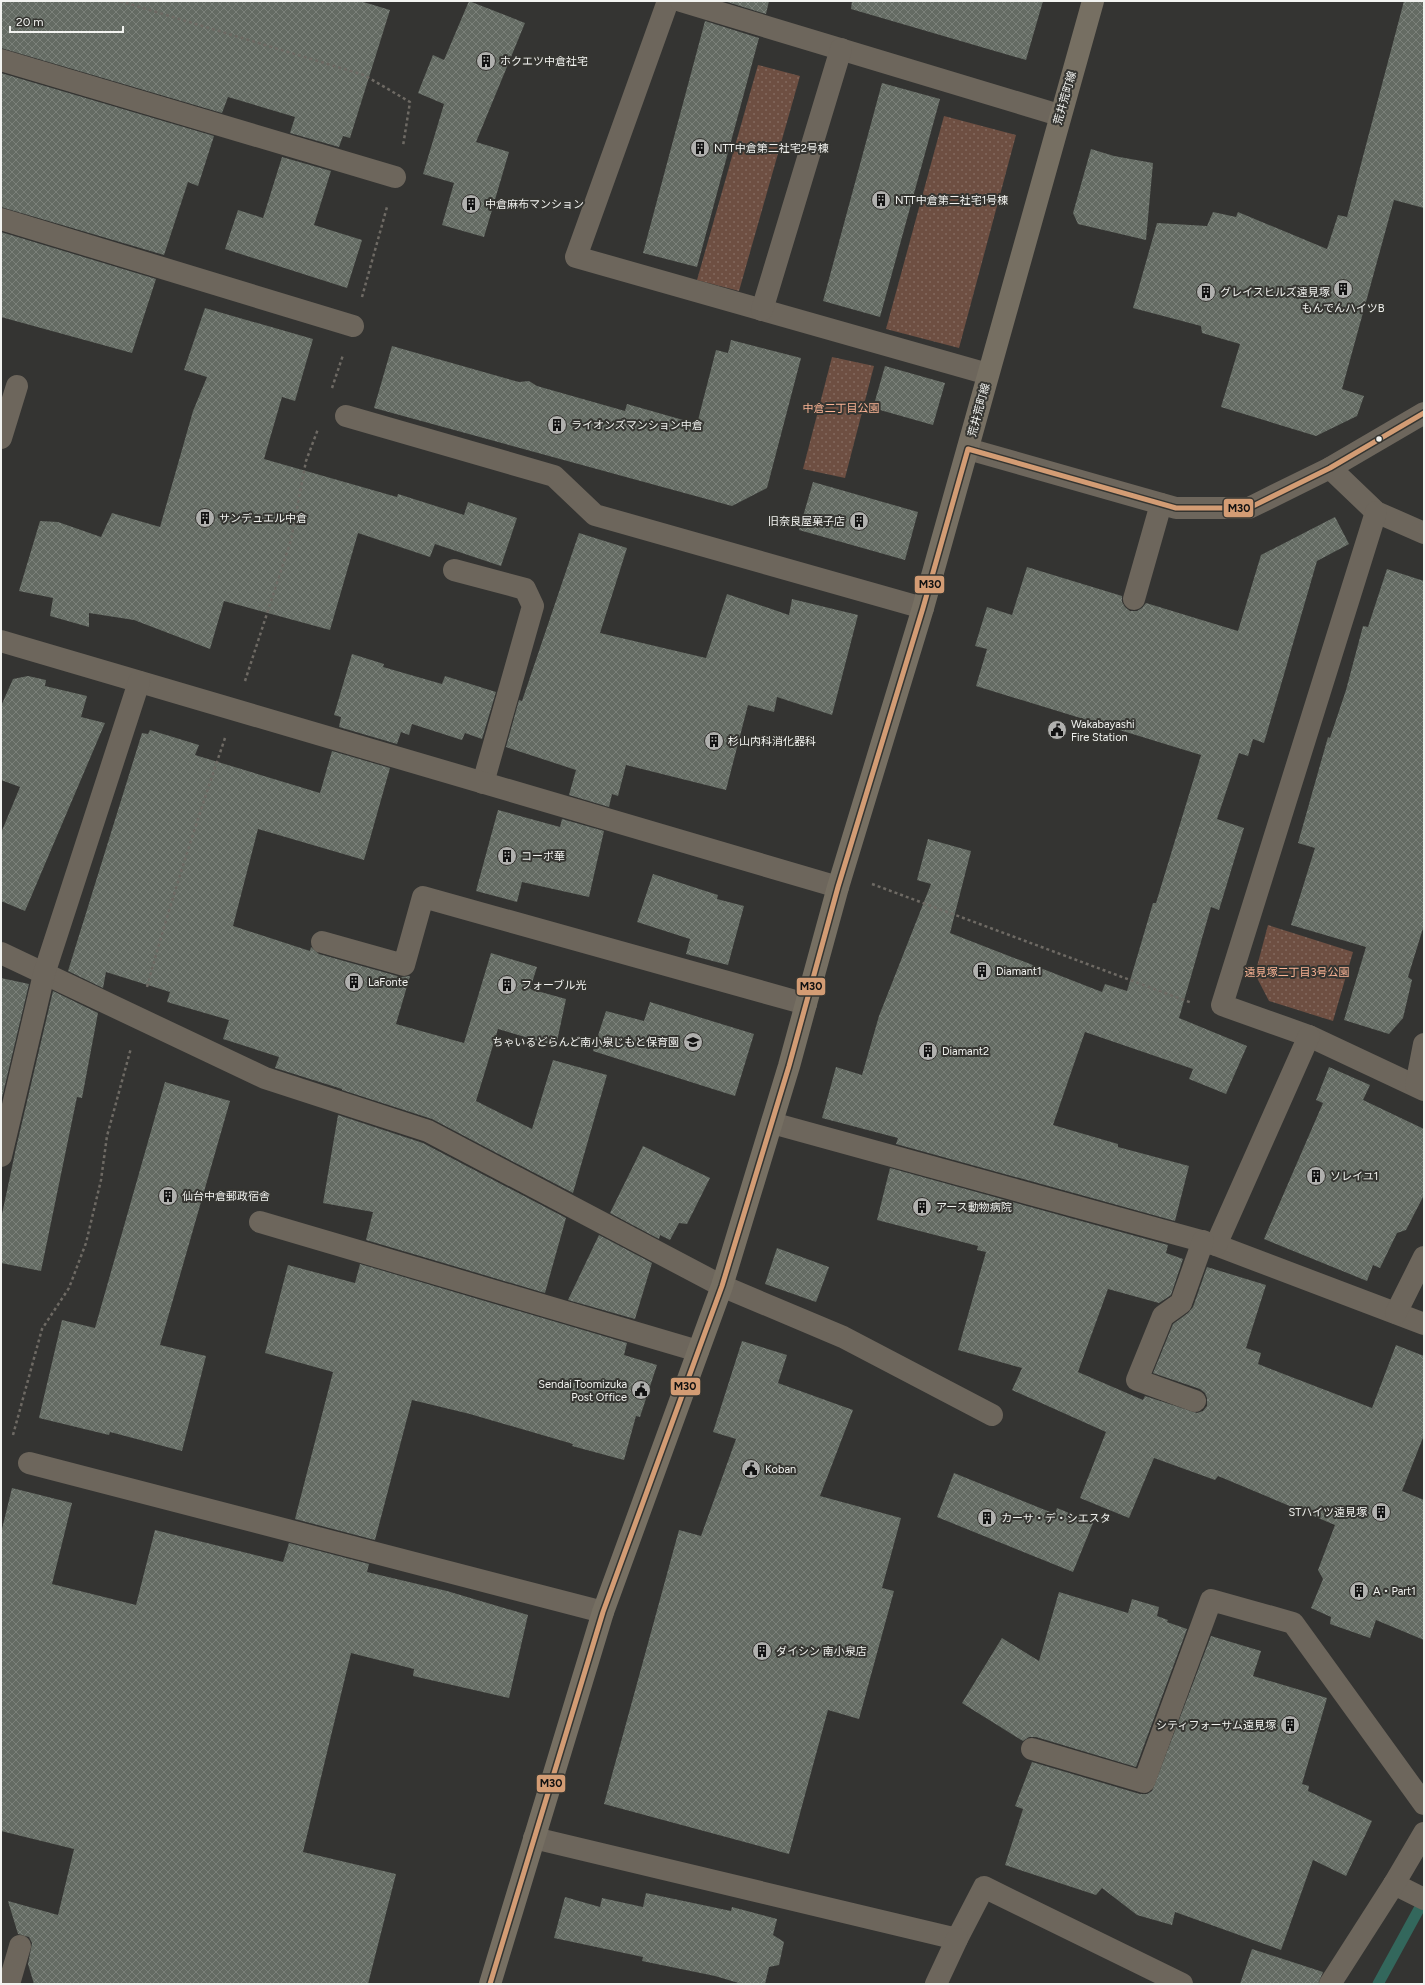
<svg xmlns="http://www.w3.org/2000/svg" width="1425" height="1985" font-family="Figtree,'Noto Sans JP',sans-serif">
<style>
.park{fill:url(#park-dots)}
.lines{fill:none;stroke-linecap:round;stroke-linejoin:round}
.stream{stroke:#33675c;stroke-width:11}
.building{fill:url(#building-cross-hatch)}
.path{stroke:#6e6a64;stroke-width:2.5;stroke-dasharray:3 3;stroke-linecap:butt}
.minor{stroke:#6d665c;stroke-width:22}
.major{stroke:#766f62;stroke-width:22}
.bus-1-casing{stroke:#353531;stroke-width:8}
.bus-1{stroke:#d39c74;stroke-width:5}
.bus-dot{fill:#f2f3f0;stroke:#353531;stroke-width:1.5}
.labels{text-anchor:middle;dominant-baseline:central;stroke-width:4;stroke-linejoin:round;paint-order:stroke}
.poi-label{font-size:11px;fill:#f2f3f0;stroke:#353531;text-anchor:start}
.street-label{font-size:11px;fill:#f2f3f0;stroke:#353531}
.park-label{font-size:11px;fill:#fab394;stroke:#353531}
.line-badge{stroke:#353531;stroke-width:1.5}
.pale-badge-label{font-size:11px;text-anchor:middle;font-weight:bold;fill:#111}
</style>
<defs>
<pattern id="park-dots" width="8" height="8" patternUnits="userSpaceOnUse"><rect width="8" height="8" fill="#6e4f42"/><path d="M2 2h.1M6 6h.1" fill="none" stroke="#83695e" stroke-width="1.8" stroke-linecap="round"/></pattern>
<pattern id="building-cross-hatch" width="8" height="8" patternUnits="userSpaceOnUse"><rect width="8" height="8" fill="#646b63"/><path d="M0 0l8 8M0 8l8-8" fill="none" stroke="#7b817a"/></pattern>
</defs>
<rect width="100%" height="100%" fill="#343432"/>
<!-- park -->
<g class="park">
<polygon points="758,65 800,76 739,291 697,280"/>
<polygon points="944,116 1016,135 959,348 886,329"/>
<polygon points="832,357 874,366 845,478 803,469"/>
<polygon points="1268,925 1353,952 1333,1021 1269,1001 1255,974"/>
</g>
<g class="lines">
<!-- stream -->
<polyline class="stream" points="1378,1984 1424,1900"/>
</g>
<!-- building -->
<g class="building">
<polygon points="1,1 360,1 390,10 350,138 343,136 339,147 290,133 295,117 228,97 222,113 1,48"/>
<polygon points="469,1 525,23 476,142 509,152 484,237 442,225 454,183 423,174 444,104 418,93 433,55 444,60"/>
<polygon points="724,1 769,1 766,14"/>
<polygon points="852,1 1043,1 1026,60 851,9"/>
<polygon points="1404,1 1424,1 1424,208 1394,200 1342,389 1364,396 1357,416 1316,436 1221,407 1240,344 1202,333 1201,326 1133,308 1157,223 1207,226 1213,212 1236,217 1238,212 1327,249 1338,215 1347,217"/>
<polygon points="705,21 759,38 697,267 643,253"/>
<polygon points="1,73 214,136 198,186 188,182 164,255 1,207"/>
<polygon points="882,83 940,99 880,317 823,301"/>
<polygon points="1091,149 1114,156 1153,163 1146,240 1078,224 1073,213"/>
<polygon points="282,157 331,171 314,225 362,240 347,288 225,249 238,210 263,218"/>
<polygon points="1,232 156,279 132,353 1,317"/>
<polygon points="205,308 313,339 295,401 282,397 264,459 397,497 398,494 464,515 468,502 517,518 501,566 435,544 430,557 358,533 330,630 224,601 210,649 134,620 89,613 89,627 50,616 53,598 19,591 40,521 58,522 101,537 112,513 160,527 193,411 207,377 184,370"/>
<polygon points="731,340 801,358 767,488 732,506 374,408 392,346 519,382 529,381 537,386 625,411 627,404 697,424 716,350 728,353"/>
<polygon points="885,366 945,383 933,425 873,408"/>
<polygon points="813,482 918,512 905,560 799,530"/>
<polygon points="1335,517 1349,544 1317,561 1264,743 1253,739 1248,756 1239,753 1217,819 1244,828 1219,910 1211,907 1179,1018 1247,1046 1226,1094 1189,1079 1193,1069 1085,1032 1053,1125 1118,1144 1118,1147 1189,1166 1175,1221 896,1144 898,1138 822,1118 836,1067 862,1075 879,1016 931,884 917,880 928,839 971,851 950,933 1102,992 1105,984 1127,991 1153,903 1156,903 1201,755 976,686 987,649 975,646 987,607 1012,615 1027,567 1122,596 1122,602 1125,607 1130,611 1137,611 1142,608 1146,603 1238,631 1261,555"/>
<polygon points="579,533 627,548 600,633 706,658 727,594 789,615 792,599 858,615 832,715 777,697 774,712 748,705 726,790 626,765 618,796 612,794 609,807 569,795 576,770 506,747 519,700 522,701"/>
<polygon points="1387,569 1424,581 1424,925 1408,977 1412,980 1403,1018 1389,1034 1344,1020 1366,947 1291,925 1315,848 1298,843 1328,737 1330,738 1346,690 1363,626 1368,627"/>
<polygon points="352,654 384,664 383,667 442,684 445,676 496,692 482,739 465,733 462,740 412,724 409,735 401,732 397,744 339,727 341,717 334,715"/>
<polygon points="28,676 46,680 45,686 87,696 81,717 105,723 25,911 1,901 1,833 20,787 1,780 1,706 13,679"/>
<polygon points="150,730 199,745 195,755 320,793 332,751 390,768 364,860 258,829 233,926 310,951 311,947 319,954 401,977 410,976 396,1024 464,1043 491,953 537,967 530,989 566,999 556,1046 498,1029 476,1101 532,1129 553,1060 607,1075 573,1193 432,1119 342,1090 342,1089 275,1068 279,1057 223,1039 229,1020 167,1002 170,992 106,972 103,988 68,971 142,733 148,734"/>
<polygon points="498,810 560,827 562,819 604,831 589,897 522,882 517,902 476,891"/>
<polygon points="653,874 718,895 717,899 744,906 728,965 686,954 690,939 637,922"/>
<polygon points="1,978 29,984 1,1102"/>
<polygon points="53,991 98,1013 82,1098 77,1097 41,1271 1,1263 1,1219 16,1148"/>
<polygon points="650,1002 754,1034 735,1096 593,1051 606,1011 644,1021"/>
<polygon points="1329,1067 1370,1085 1363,1100 1424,1129 1424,1195 1406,1230 1397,1233 1380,1268 1373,1265 1367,1281 1264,1239 1323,1103 1316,1100"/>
<polygon points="165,1082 230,1101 160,1345 206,1356 182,1451 110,1432 109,1435 39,1418 62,1320 95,1328"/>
<polygon points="338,1115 423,1143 566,1218 545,1293 366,1240 373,1212 323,1203"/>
<polygon points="643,1146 710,1178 687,1224 679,1223 670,1240 660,1235 659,1239 610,1213"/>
<polygon points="890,1168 1168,1245 1166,1253 1183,1259 1171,1295 1159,1303 1108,1289 1078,1372 1143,1400 1145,1396 1197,1413 1203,1411 1207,1406 1207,1398 1205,1393 1200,1389 1153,1373 1173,1324 1188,1313 1193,1307 1207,1267 1266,1285 1246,1348 1261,1353 1258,1364 1372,1408 1396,1345 1424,1356 1424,1435 1402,1491 1424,1500 1424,1640 1376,1620 1370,1638 1330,1624 1331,1617 1311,1608 1323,1579 1318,1570 1335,1525 1218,1476 1215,1480 1154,1458 1129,1518 1080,1498 1106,1432 1012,1390 1022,1368 958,1350 986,1252 977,1250 978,1246 877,1220"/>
<polygon points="599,1235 652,1263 635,1319 568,1300"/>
<polygon points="777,1248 829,1267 816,1302 765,1284"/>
<polygon points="360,1264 627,1343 624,1355 657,1365 640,1417 636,1416 624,1460 572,1446 573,1444 470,1414 412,1400 375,1540 295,1519 333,1372 265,1353 288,1265 355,1283"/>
<polygon points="742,1341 787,1355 778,1383 853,1410 820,1496 901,1518 882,1588 894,1591 859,1719 828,1710 789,1854 604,1804 679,1530 701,1536 736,1439 713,1432"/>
<polygon points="954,1473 1055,1514 1057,1508 1093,1523 1073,1572 937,1517"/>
<polygon points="12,1488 72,1503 52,1584 136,1605 155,1530 283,1562 289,1543 369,1564 367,1572 447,1591 528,1615 509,1698 413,1676 414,1669 351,1653 303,1852 396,1874 368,1984 34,1984 28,1964 32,1943 29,1937 18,1934 8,1901 58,1915 74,1849 1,1831 1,1533"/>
<polygon points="1059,1592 1128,1613 1132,1599 1159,1607 1157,1616 1168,1620 1167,1622 1187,1629 1136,1767 1036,1737 1029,1737 1023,1741 962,1703 1002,1638 1039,1661"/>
<polygon points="1211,1636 1261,1651 1253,1676 1327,1698 1302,1784 1309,1786 1308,1791 1372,1821 1346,1876 1313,1860 1281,1950 1175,1912 1172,1925 1137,1915 1102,1888 1096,1895 1005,1865 1023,1809 1015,1806 1032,1762 1140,1794 1147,1794 1152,1791"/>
<polygon points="646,1893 731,1911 732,1907 777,1919 773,1935 784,1942 779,1965 769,1967 765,1984 742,1984 715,1976 642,1961 643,1957 554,1938 565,1897 600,1907 602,1898 643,1907"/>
<polygon points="1252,1949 1323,1972 1318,1984 1240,1984"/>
</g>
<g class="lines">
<!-- path -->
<g class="path">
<polyline points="120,1 364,75 410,102 403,146"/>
<polyline points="362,297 387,207"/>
<polyline points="332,388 343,355"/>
<polyline points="245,681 291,540 306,461 318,429"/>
<polyline points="872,884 1192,1003"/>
<path d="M147,987C170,903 197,821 225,738"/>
<polyline points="13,1435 42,1329 69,1288 86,1243 101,1180 107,1136 131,1048"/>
</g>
<!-- minor -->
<g class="minor">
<polyline points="668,1 576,257 988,374"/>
<polyline points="681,1 1059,115"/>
<polyline points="1,60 395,177"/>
<polyline points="1,219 353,326"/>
<polyline points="762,310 841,49"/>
<polyline points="346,416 554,476 595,515 923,608"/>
<polyline points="1,438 17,386"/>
<polyline points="968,449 1176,508 1249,508 1330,468 1424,413"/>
<polyline points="1330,468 1376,512 1424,533"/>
<polyline points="1376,512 1222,1005 1309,1036 1424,1090"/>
<polyline points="454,570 525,589 533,606 483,783"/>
<polyline points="1134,599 1161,504"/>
<polyline points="1,641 838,887"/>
<polyline points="322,942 404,965 423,897 806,1004"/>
<polyline points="1,953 265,1078 428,1131 722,1286 843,1337 992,1415"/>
<polyline points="1416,1085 1424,1044"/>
<polyline points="772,1123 1216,1245 1424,1324"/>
<polyline points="1,1156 44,974 139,682"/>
<polyline points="260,1222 698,1351"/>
<polyline points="1216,1245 1309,1036"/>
<polyline points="1396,1313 1424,1257"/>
<polyline points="1195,1401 1137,1380 1163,1316 1181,1303 1203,1241"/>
<polyline points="29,1463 603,1612"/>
<polyline points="1032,1749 1144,1782 1211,1600 1293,1623 1424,1804"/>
<polyline points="534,1838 957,1939 984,1887 1182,1984"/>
<polyline points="1394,1884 1424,1899"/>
<polyline points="9,1984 20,1946"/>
<polyline points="936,1984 957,1939"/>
<polyline points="1330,1984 1394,1884 1424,1833"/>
</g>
<!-- major -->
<polyline class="major" points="490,1984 603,1612 722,1286 789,1066 838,887 923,608 1093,1"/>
<defs>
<polyline id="bus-1" points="490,1984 603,1612 722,1286 789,1066 838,887 923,608 968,449 1176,508 1249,508 1330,468 1424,413"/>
</defs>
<!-- bus-1 casing -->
<use href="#bus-1" class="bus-1-casing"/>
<!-- bus-1 -->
<use href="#bus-1" class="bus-1"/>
</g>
<!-- icons -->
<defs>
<symbol id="building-disc" viewBox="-11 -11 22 22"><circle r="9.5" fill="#b0b0ae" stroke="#353531"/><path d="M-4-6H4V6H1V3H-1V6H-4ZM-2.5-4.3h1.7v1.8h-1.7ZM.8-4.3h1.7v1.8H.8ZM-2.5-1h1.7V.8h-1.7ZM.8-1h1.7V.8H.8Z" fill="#111"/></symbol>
<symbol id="civic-disc" viewBox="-11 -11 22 22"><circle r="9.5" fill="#b0b0ae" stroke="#353531"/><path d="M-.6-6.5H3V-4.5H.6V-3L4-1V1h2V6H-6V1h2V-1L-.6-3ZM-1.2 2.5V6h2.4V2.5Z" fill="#111"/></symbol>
<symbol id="school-disc" viewBox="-11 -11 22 22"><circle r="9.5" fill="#b0b0ae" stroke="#353531"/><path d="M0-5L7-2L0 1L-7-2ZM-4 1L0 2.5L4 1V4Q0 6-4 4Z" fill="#111"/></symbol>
</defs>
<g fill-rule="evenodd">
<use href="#building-disc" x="475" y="50" width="22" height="22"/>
<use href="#building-disc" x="689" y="137" width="22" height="22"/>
<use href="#building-disc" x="870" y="189" width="22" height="22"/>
<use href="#building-disc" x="460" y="193" width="22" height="22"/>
<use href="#building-disc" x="1332" y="278" width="22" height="22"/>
<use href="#building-disc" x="1195" y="281" width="22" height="22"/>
<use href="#building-disc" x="546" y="414" width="22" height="22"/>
<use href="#building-disc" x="194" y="507" width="22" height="22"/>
<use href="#building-disc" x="848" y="510" width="22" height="22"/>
<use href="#civic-disc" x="1046" y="719" width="22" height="22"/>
<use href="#building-disc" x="703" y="730" width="22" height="22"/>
<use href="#building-disc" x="496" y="845" width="22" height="22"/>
<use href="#building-disc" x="971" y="960" width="22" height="22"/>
<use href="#building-disc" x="343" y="971" width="22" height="22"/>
<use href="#building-disc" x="496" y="974" width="22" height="22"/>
<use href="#school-disc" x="682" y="1031" width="22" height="22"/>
<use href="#building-disc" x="917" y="1040" width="22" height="22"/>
<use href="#building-disc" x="1305" y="1165" width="22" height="22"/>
<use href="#building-disc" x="157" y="1185" width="22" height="22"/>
<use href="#building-disc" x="911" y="1196" width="22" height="22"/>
<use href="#civic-disc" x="630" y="1379" width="22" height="22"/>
<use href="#civic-disc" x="740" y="1458" width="22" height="22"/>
<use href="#building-disc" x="1370" y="1501" width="22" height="22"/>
<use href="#building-disc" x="976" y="1507" width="22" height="22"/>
<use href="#building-disc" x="1348" y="1580" width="22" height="22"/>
<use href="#building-disc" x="751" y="1640" width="22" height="22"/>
<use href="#building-disc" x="1279" y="1714" width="22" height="22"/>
</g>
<!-- markers -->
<circle class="bus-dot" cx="1379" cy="439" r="3.5"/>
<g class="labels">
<!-- poi labels -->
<g class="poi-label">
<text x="500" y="61">ホクエツ中倉社宅</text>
<text x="714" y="148">NTT中倉第二社宅2号棟</text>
<text x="895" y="200">NTT中倉第二社宅1号棟</text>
<text x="485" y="204">中倉麻布マンション</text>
<text x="1220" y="292">グレイスヒルズ遠見塚</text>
<text x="1343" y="308" text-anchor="middle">もんでんハイツB</text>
<text x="571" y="425">ライオンズマンション中倉</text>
<text x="219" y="518">サンデュエル中倉</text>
<text x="845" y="521" text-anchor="end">旧奈良屋菓子店</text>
<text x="1071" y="724">Wakabayashi<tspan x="1071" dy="13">Fire Station</tspan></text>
<text x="728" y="741">杉山内科消化器科</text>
<text x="521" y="856">コーポ華</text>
<text x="996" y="971">Diamant1</text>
<text x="368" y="982">LaFonte</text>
<text x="521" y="985">フォーブル光</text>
<text x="679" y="1042" text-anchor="end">ちゃいるどらんど南小泉じもと保育園</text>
<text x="942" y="1051">Diamant2</text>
<text x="1330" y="1176">ソレイユ1</text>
<text x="182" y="1196">仙台中倉郵政宿舎</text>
<text x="936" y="1207">アース動物病院</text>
<text x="627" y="1384" text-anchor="end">Sendai Toomizuka<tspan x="627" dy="13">Post Office</tspan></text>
<text x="765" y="1469">Koban</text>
<text x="1367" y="1512" text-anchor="end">STハイツ遠見塚</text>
<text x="1001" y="1518">カーサ・デ・シエスタ</text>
<text x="1373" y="1591">A・Part1</text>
<text x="776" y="1651">ダイシン 南小泉店</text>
<text x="1276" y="1725" text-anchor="end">シティフォーサム遠見塚</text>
</g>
<!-- street labels -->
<g class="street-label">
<text transform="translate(1065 98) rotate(-74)">荒井荒町線</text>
<text transform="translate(979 410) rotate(-75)">荒井荒町線</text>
</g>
<!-- park labels -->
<g class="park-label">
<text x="841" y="408">中倉二丁目公園</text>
<text x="1297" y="972">遠見塚二丁目3号公園</text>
</g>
</g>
<g class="line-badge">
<rect x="1223" y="498" width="31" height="20" rx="4" fill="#d39c74"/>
<rect x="914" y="575" width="31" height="19" rx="4" fill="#d39c74"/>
<rect x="796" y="977" width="30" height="19" rx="4" fill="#d39c74"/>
<rect x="670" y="1377" width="31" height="19" rx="4" fill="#d39c74"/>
<rect x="536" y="1774" width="30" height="19" rx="4" fill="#d39c74"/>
</g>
<g class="pale-badge-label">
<text x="1239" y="512">M30</text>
<text x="930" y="588">M30</text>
<text x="811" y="990">M30</text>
<text x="685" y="1390">M30</text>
<text x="551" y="1787">M30</text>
</g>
<!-- border -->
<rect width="1425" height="1985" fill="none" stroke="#f2f3f0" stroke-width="4"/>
<!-- scale -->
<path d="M10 26v6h113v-6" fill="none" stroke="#f2f3f0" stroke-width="2"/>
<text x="16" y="26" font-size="12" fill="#f2f3f0" stroke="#353531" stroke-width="3" paint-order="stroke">20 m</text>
</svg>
